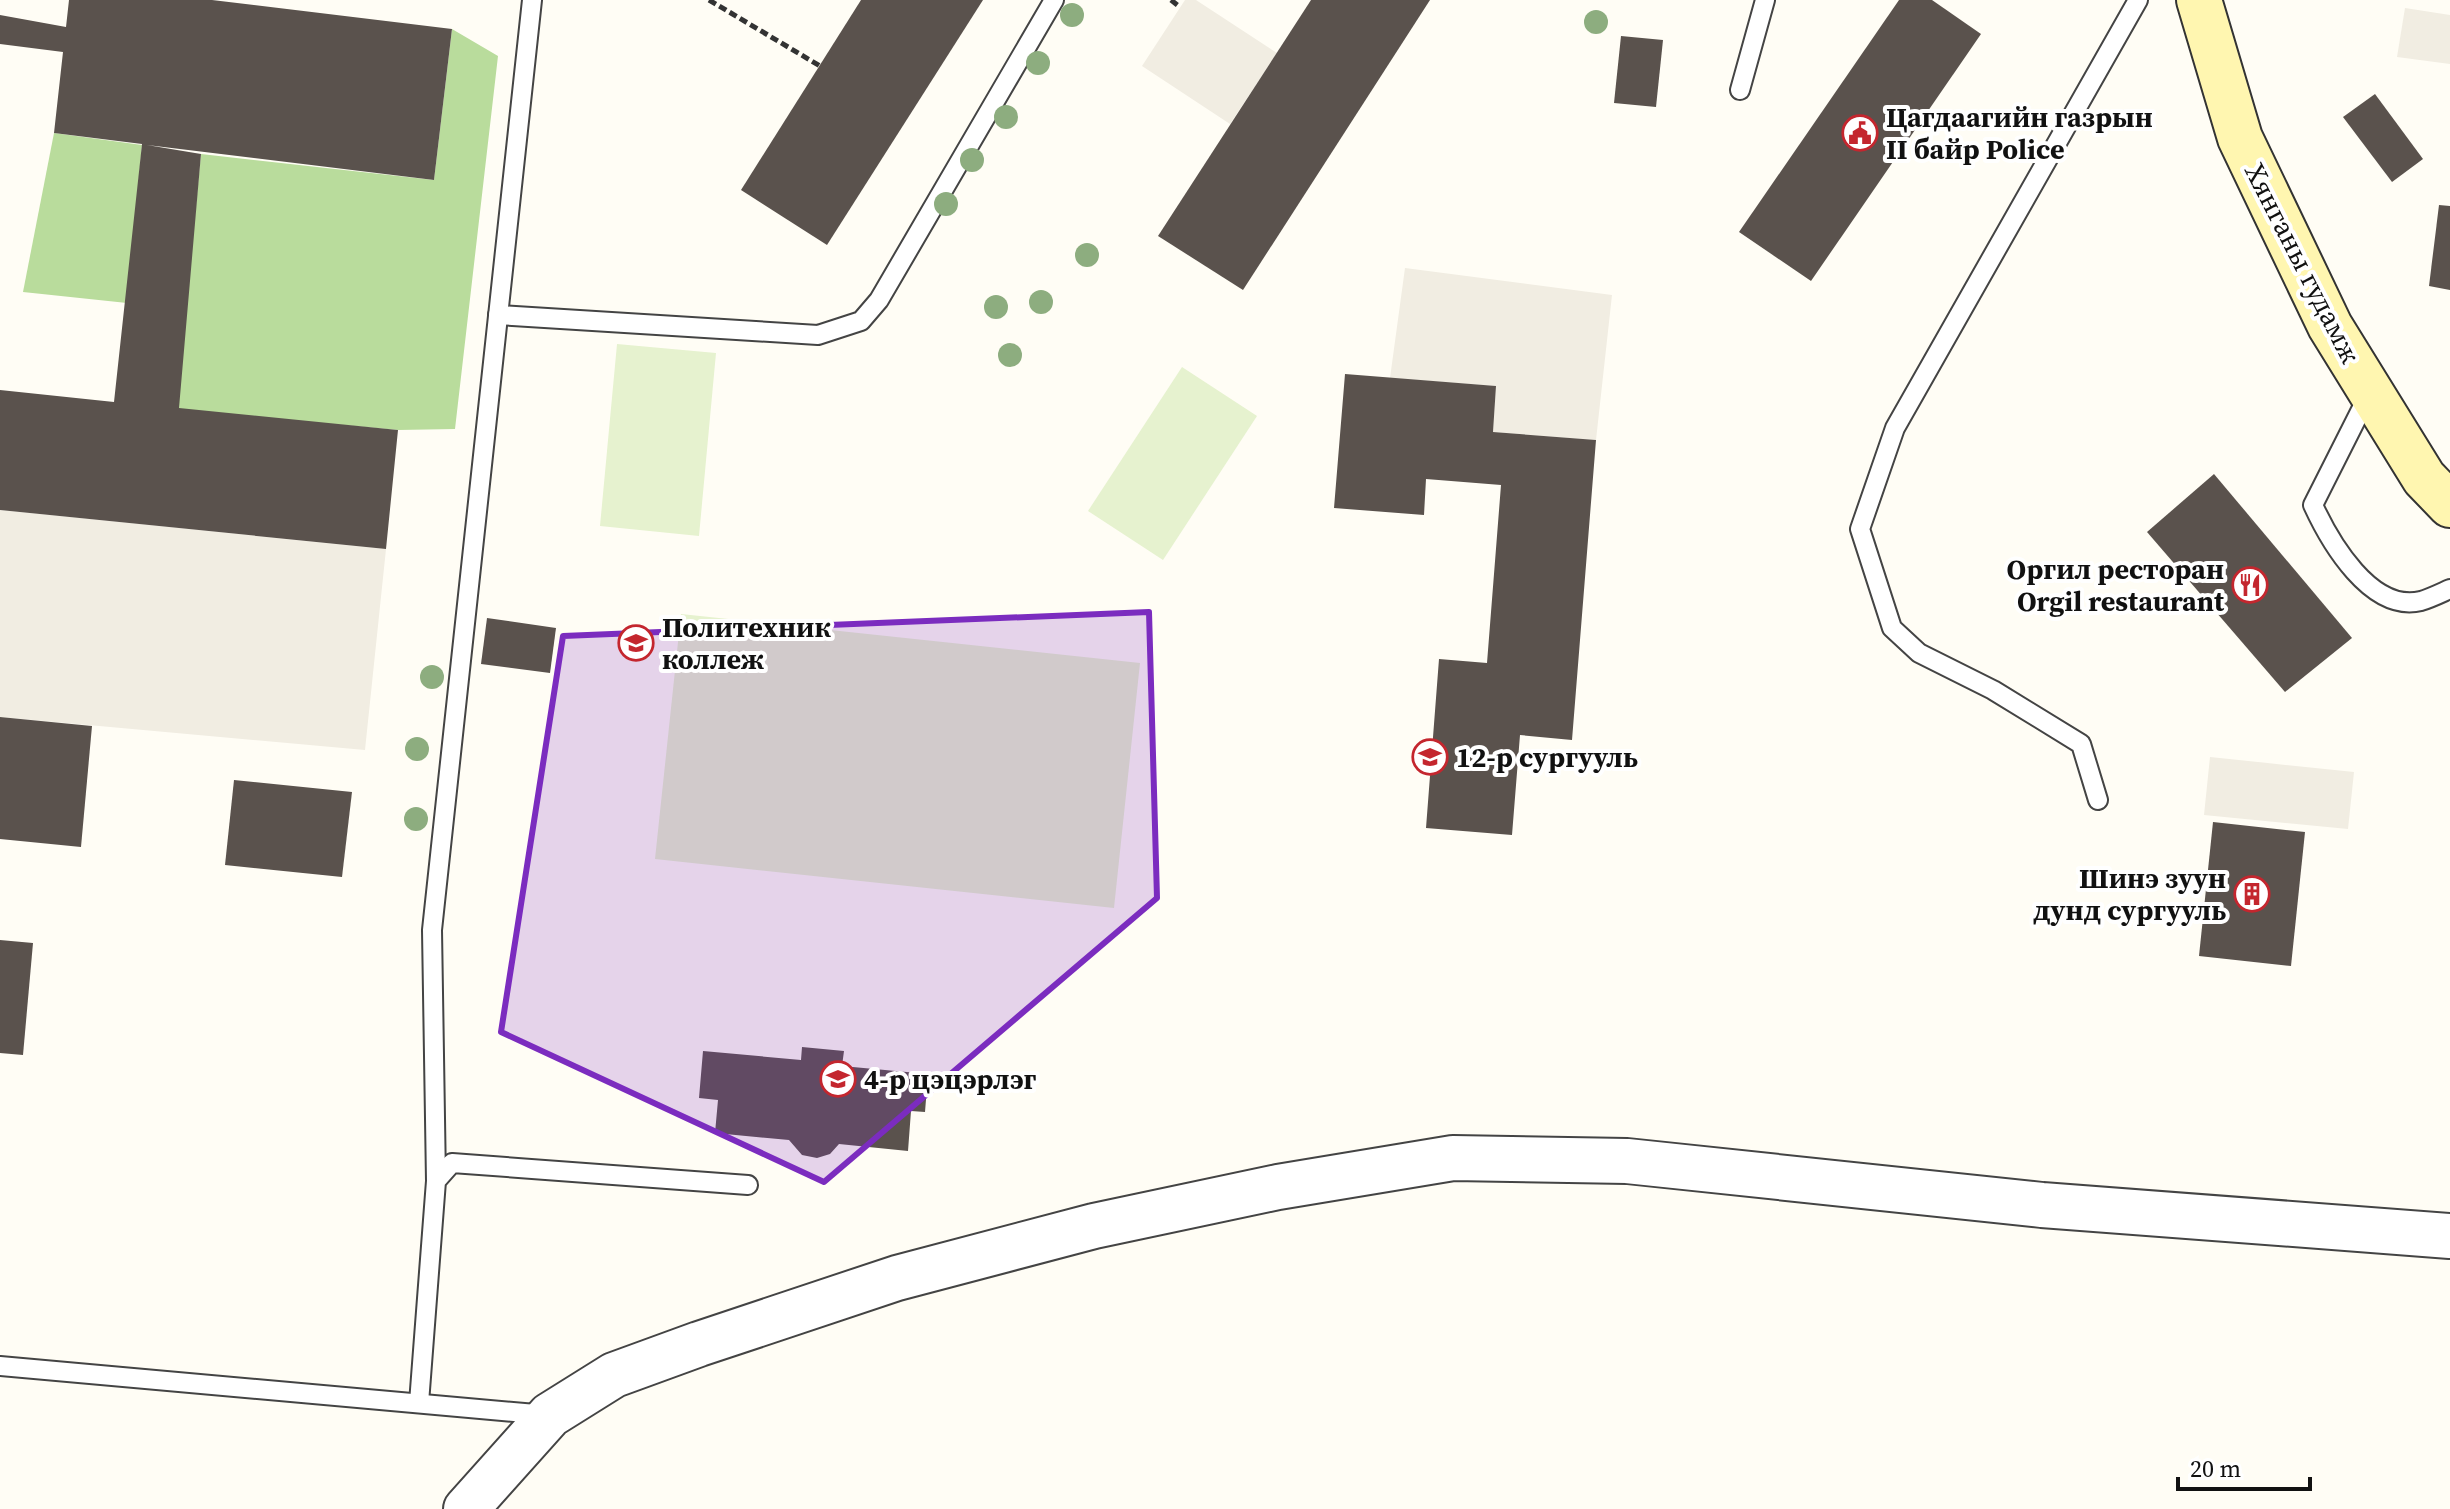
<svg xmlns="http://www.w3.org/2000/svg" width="2450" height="1509" font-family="'Source Serif 4',serif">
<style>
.forest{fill:#b9dc9c}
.pitch{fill:#e6f2cf}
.plaza{fill:#f1ede2}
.building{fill:#5a524d}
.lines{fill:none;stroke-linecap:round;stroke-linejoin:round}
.service-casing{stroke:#444;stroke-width:22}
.tertiary-casing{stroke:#444;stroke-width:48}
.secondary-casing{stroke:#333;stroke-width:48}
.path{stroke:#333;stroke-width:5;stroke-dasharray:8 4;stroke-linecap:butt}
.service{stroke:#fff;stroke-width:18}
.tertiary{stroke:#fff;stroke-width:44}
.secondary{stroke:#fff6b0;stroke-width:44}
.tree{fill:#8dad7f}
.marked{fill:#7b2cbf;fill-opacity:0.2;stroke:#7b2cbf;stroke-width:6;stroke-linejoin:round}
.labels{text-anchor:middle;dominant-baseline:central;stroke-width:8;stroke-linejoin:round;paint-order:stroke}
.poi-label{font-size:28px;font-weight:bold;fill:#111;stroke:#fff;text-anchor:start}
.street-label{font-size:28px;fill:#111;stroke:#fff}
</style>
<rect width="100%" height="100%" fill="#fffdf5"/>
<!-- forest -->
<g class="forest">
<polygon points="452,29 498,56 455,429 398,430 176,410 201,154 434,180"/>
<polygon points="54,133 142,145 127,303 23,292"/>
</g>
<!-- pitch -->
<g class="pitch">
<polygon points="617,344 716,353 699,536 600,526"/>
<polygon points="1182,367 1257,416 1163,560 1088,511"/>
<polygon points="681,614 1140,663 1114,908 655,859"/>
</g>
<!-- plaza -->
<g class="plaza">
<polygon points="1185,0 1196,0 1277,53 1230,124 1142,66"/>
<polygon points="2405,8 2450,15 2450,64 2397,57"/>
<polygon points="1405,268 1612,295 1596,440 1493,432 1496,386 1390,378"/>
<polygon points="0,510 386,549 365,750 0,717"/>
<polygon points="2210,757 2354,772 2348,829 2204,815"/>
</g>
<!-- building -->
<g class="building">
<polygon points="69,0 212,0 452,29 434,180 147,145 201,154 179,408 398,430 386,549 0,510 0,390 114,402 142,144 54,133 63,52 0,44 0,15 66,27"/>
<polygon points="861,0 983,0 827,245 741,190"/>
<polygon points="1311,0 1430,0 1243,290 1158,236"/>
<polygon points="1899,0 1932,0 1981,34 1811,281 1739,232"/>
<polygon points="1621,36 1663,40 1656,107 1614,103"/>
<polygon points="2375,94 2423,159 2392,182 2343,117"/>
<polygon points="2439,205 2450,206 2450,290 2429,286"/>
<polygon points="1345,374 1496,386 1493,432 1596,440 1572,740 1520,735 1512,835 1426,828 1439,659 1487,663 1501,485 1426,479 1424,515 1334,508"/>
<polygon points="2214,474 2352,638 2285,692 2147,532"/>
<polygon points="487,618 556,628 550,673 481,664"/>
<polygon points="0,717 92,726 81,847 0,839"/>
<polygon points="234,780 352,792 342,877 225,865"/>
<polygon points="2213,822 2305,832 2291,966 2199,956"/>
<polygon points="0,940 33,943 23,1055 0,1053"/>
<polygon points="802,1047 844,1051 842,1066 928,1074 925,1112 911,1111 908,1151 839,1144 830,1154 817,1158 802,1155 789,1140 715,1133 718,1100 699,1098 703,1051 801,1060"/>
</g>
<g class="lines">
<defs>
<g id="service">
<polyline points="1740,90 1765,0"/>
<polyline points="498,315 818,335 861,321 879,300 1054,0"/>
<path d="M2370,392L2313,505C2330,542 2371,613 2421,601C2431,598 2441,593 2450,589"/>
<polyline points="2098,800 2081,744 1993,690 1919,653 1892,628 1860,529 1895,428 2138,0"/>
<polyline points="436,1181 432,930 532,0"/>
<polyline points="0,1366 547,1415"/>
<polyline points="419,1403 436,1181 452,1163 748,1185"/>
</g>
<polyline id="tertiary" points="466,1509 550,1415 614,1375 699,1344 897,1278 1094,1226 1278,1187 1453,1158 1627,1161 2042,1205 2450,1236"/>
<polyline id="secondary" points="2199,0 2240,138 2330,326 2424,478 2450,505"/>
</defs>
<!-- service casing -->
<use href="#service" class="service-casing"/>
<!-- tertiary casing -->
<use href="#tertiary" class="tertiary-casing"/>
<!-- secondary casing -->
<use href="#secondary" class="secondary-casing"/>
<!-- path -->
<g class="path">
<polyline points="709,0 820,66"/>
<polyline points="1171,0 1180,7"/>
</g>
<!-- service -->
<use href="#service" class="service"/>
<!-- tertiary -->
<use href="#tertiary" class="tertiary"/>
<!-- secondary -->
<use href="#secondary" class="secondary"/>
</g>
<!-- trees -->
<g class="tree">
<circle cx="1072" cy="15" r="12"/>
<circle cx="1596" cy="22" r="12"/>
<circle cx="1038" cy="63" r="12"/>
<circle cx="1006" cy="117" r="12"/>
<circle cx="972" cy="160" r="12"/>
<circle cx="946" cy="204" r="12"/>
<circle cx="1087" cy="255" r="12"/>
<circle cx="1041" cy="302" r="12"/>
<circle cx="996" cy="307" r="12"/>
<circle cx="1010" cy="355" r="12"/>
<circle cx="432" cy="677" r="12"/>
<circle cx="417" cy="749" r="12"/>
<circle cx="416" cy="819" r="12"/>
</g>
<!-- marked area -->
<path class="marked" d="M1149,612L1157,898L824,1182L501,1032L563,636Z"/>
<!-- icons -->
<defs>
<symbol id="civic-ring" viewBox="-11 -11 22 22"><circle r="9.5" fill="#fff" stroke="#c4262e" stroke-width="1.5"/><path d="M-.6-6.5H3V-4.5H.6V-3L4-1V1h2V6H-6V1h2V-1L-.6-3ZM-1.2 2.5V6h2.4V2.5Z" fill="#c4262e"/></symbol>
<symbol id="restaurant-ring" viewBox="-11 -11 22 22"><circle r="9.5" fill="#fff" stroke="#c4262e" stroke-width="1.5"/><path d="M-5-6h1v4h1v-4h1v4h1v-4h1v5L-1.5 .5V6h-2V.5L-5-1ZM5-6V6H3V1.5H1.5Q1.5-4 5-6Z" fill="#c4262e"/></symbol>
<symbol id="university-ring" viewBox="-11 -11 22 22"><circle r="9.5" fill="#fff" stroke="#c4262e" stroke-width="1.5"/><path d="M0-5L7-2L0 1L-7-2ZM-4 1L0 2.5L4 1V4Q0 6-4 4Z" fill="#c4262e"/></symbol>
<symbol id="school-ring" viewBox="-11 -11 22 22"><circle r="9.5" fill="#fff" stroke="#c4262e" stroke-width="1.5"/><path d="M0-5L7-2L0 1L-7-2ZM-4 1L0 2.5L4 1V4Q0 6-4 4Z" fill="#c4262e"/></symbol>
<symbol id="building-ring" viewBox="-11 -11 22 22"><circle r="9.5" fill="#fff" stroke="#c4262e" stroke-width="1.5"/><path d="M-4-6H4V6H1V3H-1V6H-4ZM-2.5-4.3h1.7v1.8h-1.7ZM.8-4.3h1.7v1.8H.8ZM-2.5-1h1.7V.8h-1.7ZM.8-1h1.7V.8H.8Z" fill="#c4262e"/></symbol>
</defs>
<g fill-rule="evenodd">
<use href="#civic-ring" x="1840" y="113" width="40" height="40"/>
<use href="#restaurant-ring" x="2230" y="565" width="40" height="40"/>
<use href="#university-ring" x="616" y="623" width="40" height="40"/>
<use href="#school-ring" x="1410" y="737" width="40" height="40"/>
<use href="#building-ring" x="2232" y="874" width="40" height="40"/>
<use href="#school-ring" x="818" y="1059" width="40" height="40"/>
</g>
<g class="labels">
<!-- poi labels -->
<g class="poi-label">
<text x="1886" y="117">Цагдаагийн газрын<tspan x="1886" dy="32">II байр Police</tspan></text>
<text x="2224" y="569" text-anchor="end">Оргил ресторан<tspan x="2224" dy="32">Orgil restaurant</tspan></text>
<text x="662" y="627">Политехник<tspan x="662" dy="32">коллеж</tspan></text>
<text x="1456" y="757">12-р сургууль</text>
<text x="2226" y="878" text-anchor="end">Шинэ зуун<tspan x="2226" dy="32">дунд сургууль</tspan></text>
<text x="864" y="1079">4-р цэцэрлэг</text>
</g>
<!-- street labels -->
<g class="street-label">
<text transform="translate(2303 263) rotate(63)">Хянганы гудамж</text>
</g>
</g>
<!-- scale -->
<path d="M2178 1477v12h132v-12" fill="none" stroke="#111111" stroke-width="4"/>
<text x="2190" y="1477" font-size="24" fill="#111111" stroke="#ffffff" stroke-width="6" paint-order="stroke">20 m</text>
</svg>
